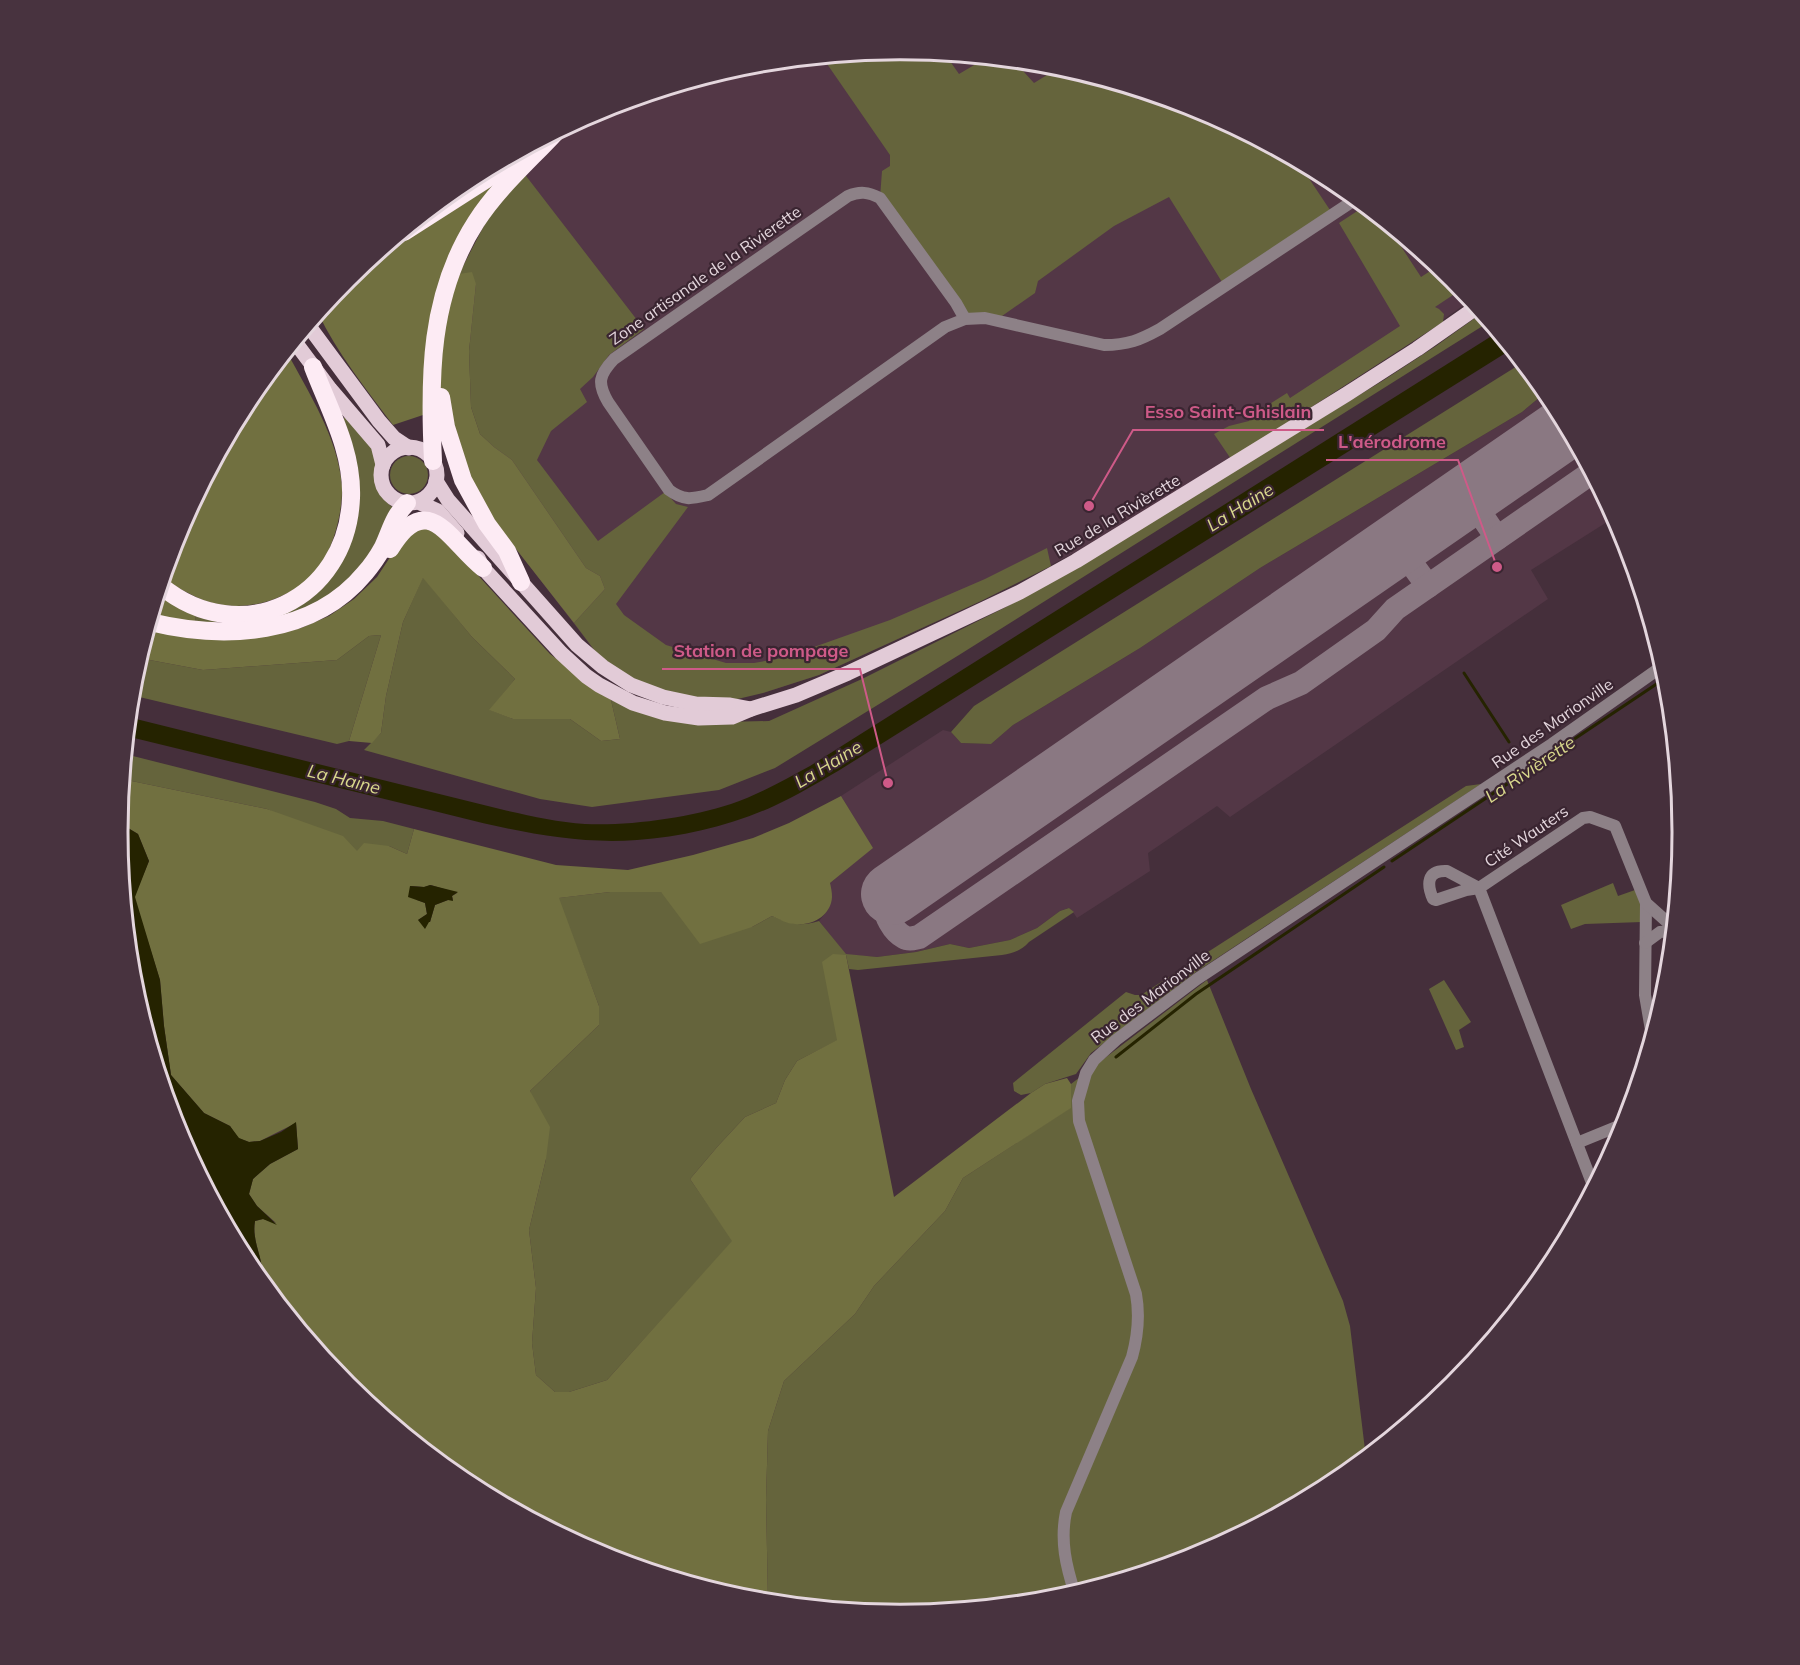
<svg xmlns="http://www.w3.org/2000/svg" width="1800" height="1665" font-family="Mulish,sans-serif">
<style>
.built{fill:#533746}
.green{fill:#65643c}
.forest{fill:#717040;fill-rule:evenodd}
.water{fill:#252300}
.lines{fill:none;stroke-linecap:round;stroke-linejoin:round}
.stream{stroke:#252300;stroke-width:3}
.taxiway{stroke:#8a7882;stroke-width:24}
.runway{stroke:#8a7882;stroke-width:62}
.minor{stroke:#8d8187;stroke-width:12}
.major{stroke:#e2cbd7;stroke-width:15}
.highway{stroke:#fdebf4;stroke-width:18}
.labels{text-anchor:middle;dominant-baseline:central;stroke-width:4.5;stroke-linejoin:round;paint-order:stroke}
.street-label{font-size:16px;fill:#e4d6dd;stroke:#3a2531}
.water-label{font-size:18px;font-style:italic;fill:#d9d88c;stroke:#3a2531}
.rim{fill:none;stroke:#e4d6dd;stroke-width:3}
.leader{fill:none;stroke:#ce5a88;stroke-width:2}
.callout-dot{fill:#ce5a88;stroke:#3a2531;stroke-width:2}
.callout-label{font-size:18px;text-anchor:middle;font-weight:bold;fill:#ce5a88;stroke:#3a2531;stroke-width:4.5;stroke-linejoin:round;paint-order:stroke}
</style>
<rect width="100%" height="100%" fill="#452f3b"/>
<!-- built -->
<g class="built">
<polygon points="900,50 1053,65 1200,109 1335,182 1454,279 1471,300 1412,342 1231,459 1082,549 981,601 819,675 763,693 615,670 598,655 501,529 459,274 490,214 558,140 585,117 601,109 748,64"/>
<polygon points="1546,392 1551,398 1615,517 1531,570 1548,599 1230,817 1217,806 1148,853 1150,871 1077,918 1073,912 1069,908 1060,911 1037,928 1010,940 969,948 950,944 916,952 877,957 846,955 819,921 828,910 830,883 872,848 841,796 943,730 951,732 961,743 991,744 1013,725 1140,648 1260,568 1522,412"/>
</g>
<!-- green -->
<g class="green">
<polygon points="900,50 945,54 959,74 986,58 1014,61 1034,83 1060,67 1129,88 1138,100 1148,94 1200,109 1298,162 1330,210 1222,282 1169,197 1114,226 1038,281 1035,293 1002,316 963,315 880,198 882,171 890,166 890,155 825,61 832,56"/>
<polygon points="523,172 644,329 609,355 593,377 580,389 587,402 551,431 537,460 598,541 665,492 676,504 688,507 616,604 624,615 666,645 726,663 754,663 783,658 890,620 985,579 1047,548 1051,566 981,601 819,675 763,693 725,702 671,696 643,686 598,655 574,623 605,589 600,576 586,568 512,460 494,447 480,434 471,407 469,351 476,284 459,274 490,214"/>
<polygon points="1365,206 1385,222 1421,277 1438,266 1454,279 1462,289 1435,307 1439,309 1444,314 1443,322 1231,459 1214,434 1229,426 1249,421 1251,416 1287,393 1290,398 1400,326 1339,223"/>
<polygon points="1482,313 1489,322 959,655 775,768 719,790 592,807 540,799 364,750 381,733 386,696 403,622 423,577 472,637 515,679 490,710 513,719 570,719 601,741 620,739 611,700 684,723 769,721 862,679 1006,607 1084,563 1384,380 1436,346"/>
<polygon points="1522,363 1546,392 1522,412 1260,568 1140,648 1013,725 991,744 961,743 951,732 974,706"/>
<path d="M347,415C355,424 367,434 372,444C384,471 362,484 394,508L385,527L361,567L319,605L264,622H195L196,612L262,617L348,537L341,421Z"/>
<circle cx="409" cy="475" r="19"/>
<polygon points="381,635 349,741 337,744 131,695 132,679 139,658 203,670 337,660 369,636"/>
<polygon points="125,754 315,802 336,809 350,818 383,821 414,829 407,854 389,846 357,852 267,809 122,779"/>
<polygon points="1481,784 1196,972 1091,1053 1076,1074 1045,1084 1031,1093 1021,1095 1014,1091 1013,1083 1126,992 1135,995 1141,995 1466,786"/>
<polygon points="1613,883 1618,896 1635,890 1643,906 1642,922 1585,924 1571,929 1561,905"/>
<path d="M610,892H661L752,927L772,916C792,924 798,927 819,921L846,954L877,957L916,952L950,944L969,948L1010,940L1037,928L1060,911L1069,908L1074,912L1029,942C1021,951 1013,953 1002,955L858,970L849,969L846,955L838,1040L797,1061L785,1080L776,1103L745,1117L718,1146L690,1179L733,1241L607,1380L569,1392H555L536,1375L532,1343L536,1288L529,1230L546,1159L530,1091L599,1025V1006L558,898Z"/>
<polygon points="1207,980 1251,1089 1343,1301 1350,1326 1366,1458 1335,1484 1199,1556 1052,1601 900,1615 768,1602 766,1499 768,1431 784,1381 855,1314 874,1286 945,1211 963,1178 1070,1108 1071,1084"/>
<polygon points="1444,980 1471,1022 1459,1030 1464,1047 1456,1050 1429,989"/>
</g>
<!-- forest -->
<g class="forest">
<path d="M495,184L459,274L472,272L476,284L469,351L471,407L480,434L494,447L512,460L586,568L600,576L605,589L574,623L484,508L435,411L393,425C366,389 337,353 318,313L351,275Z"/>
<path d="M287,352C309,394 338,437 342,486C343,508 335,542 323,561C297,602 236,618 194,596C183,590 172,586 163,576L177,533L249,397Z"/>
<polygon points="423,527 441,535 550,654 611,700 620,739 601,741 570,719 513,719 489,710 515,679 472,637 423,578 403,622 386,696 381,733 372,743 349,741 381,635 369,636 337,660 203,670 139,658 147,630 266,636 301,628 329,616 354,599 377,577 404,536"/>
<polygon points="160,589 196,612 195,622 151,616"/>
<path d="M122,779L267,809L343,836L357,851L364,843L389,846L407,854L414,829L556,865L628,870L693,855L753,838L789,823L841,796L873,848L830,883C831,887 832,892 832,897C831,916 812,926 795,924C787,924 779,919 772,916L752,927L700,944L661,892H610L559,898L599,1006V1025L530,1091L550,1127L546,1159L529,1230L536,1288L532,1343L536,1375L555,1392H569L607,1380L732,1241L690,1179L718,1146L745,1117L776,1103L785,1080L797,1061L837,1040L822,962L833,954L846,955L894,1197L1031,1093L1045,1084L1067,1078L1071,1084V1108L963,1178L945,1211L874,1286L855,1314L784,1381L768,1431L766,1499L768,1602L747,1600L600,1556L465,1483L346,1386L262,1283C266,1261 251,1243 255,1221L263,1219L276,1223L257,1206L249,1194L253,1179L270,1164L298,1149L296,1123L260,1141L249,1142L238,1138L230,1126L204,1113L171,1075L164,1026L160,980L134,897L149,861L138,834L118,822ZM431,885L457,893L452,896L453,900H448L435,905L430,922L418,920L427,914L425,903L417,900L411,886L424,887Z"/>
</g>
<!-- water -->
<g class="water">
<path d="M1498,332L1512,349L838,771C817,783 796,796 774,806C732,825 683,837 637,840C558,846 481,822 405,804C312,781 219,759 126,736L128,717L504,810C531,816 558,822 585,824C630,826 688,818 731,804C758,795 784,780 810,766Z"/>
<path d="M118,822L138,834L149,861L135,897L160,980L164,1026L171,1075L204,1113L230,1126L239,1138L249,1142L260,1141L281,1132L296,1122L298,1149L270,1164L253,1179L249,1194L257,1206L277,1225L263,1219L255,1221C251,1243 266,1261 262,1283L249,1267L176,1132L132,985L117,832Z"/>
<polygon points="430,885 458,892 452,896 453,901 448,900 435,905 430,922 429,922 425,929 418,920 427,914 425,903 408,897 410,886 424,887"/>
</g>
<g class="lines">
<!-- stream -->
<g class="stream">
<polyline points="1464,673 1509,742"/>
<polyline points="1392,861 1667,677"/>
<polyline points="1116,1057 1196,994 1384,867"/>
</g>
<!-- taxiway -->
<g class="taxiway">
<polyline points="1468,495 1497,538"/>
<polyline points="1398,545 1428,586"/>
<path d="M892,894C891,895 887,901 886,903C883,914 894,932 904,937C909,940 914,938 919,937L1267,698L1301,683L1376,630L1395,609L1591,473"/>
</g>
<!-- runway -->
<polyline class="runway" points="892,894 1567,427"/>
<!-- minor -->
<g class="minor">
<path d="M965,319L956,303L880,198C868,192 860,191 848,196L614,359C599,375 597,383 608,402L669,490C684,501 691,499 708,495L945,327L965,319L985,318L1104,345C1128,345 1140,340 1160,329L1356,199"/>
<polyline points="1646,903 1645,995 1652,1036"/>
<polyline points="1645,943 1660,932 1673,931"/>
<polyline points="1577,1143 1626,1123"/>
<path d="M1594,1188L1479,888L1466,890L1436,900L1433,899C1427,885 1426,870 1447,871L1479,888L1583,818L1590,817L1615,826L1646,903L1674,928"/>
<path d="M1075,1594C1066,1566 1060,1541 1066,1512L1132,1357C1138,1335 1140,1316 1136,1294L1079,1121L1078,1101L1086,1073L1094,1060L1116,1040L1197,979L1552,744L1664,665"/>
</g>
<!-- major -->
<g class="major">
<polyline points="308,325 379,421 394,438 409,448"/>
<polyline points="295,342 330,389 378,445 383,465"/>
<circle cx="409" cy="475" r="28"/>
<polyline points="436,481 448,500 521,582 577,645 603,667 631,685 663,697 696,704 730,705 751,709"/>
<polyline points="418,502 438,511 457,533"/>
<polyline points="478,558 483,568 561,653 586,676 599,685 633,703 665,713 699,718 732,717 751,709 796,695 848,673 1020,592 1076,561 1347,394 1417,349 1477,307"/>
</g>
<!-- highway -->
<g class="highway">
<polyline points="404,232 521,157"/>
<polyline points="441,397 446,427 463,480 487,524 507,551 521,582"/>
<path d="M433,461C429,378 429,295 476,222C498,188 528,162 555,133"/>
<path d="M390,549C428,487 449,541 483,568"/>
<path d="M161,586C241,651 347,600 351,498C353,451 329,409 313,367"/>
<path d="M150,622C224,640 313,636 365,573C372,565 378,556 383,547C391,530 393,517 407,503"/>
</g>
</g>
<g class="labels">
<!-- street labels -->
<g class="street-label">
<text transform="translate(705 275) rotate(-35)">Zone artisanale de la Rivierette</text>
<text transform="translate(1117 515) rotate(-31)">Rue de la Rivièrette</text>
<text transform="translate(1552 723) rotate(-35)">Rue des Marionville</text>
<text transform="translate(1526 836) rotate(-34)">Cité Wauters</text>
<text transform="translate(1150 996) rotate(-37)">Rue des Marionville</text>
</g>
<!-- water labels -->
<g class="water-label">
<text transform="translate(1240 507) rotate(-32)">La Haine</text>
<text transform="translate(828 764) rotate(-31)">La Haine</text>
<text transform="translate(1530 769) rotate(-34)">La Rivièrette</text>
<text transform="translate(344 779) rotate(14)">La Haine</text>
</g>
</g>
<!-- crop -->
<path d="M0 0H1800V1665H0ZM128 832a772 772 0 1 1 1544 0a772 772 0 1 1-1544 0Z" fill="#48333f" fill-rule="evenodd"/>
<path class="rim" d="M128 832a772 772 0 1 1 1544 0a772 772 0 1 1-1544 0Z"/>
<!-- callouts -->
<path class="leader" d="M1089 506L1133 430H1324M1497 567L1458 460H1326M888 783L860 669H662"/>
<g class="callout-dot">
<circle cx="1089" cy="506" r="6"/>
<circle cx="1497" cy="567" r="6"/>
<circle cx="888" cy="783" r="6"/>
</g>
<g class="callout-label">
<text x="1228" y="418">Esso Saint-Ghislain</text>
<text x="1392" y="448">L'aérodrome</text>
<text x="761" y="657">Station de pompage</text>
</g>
</svg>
